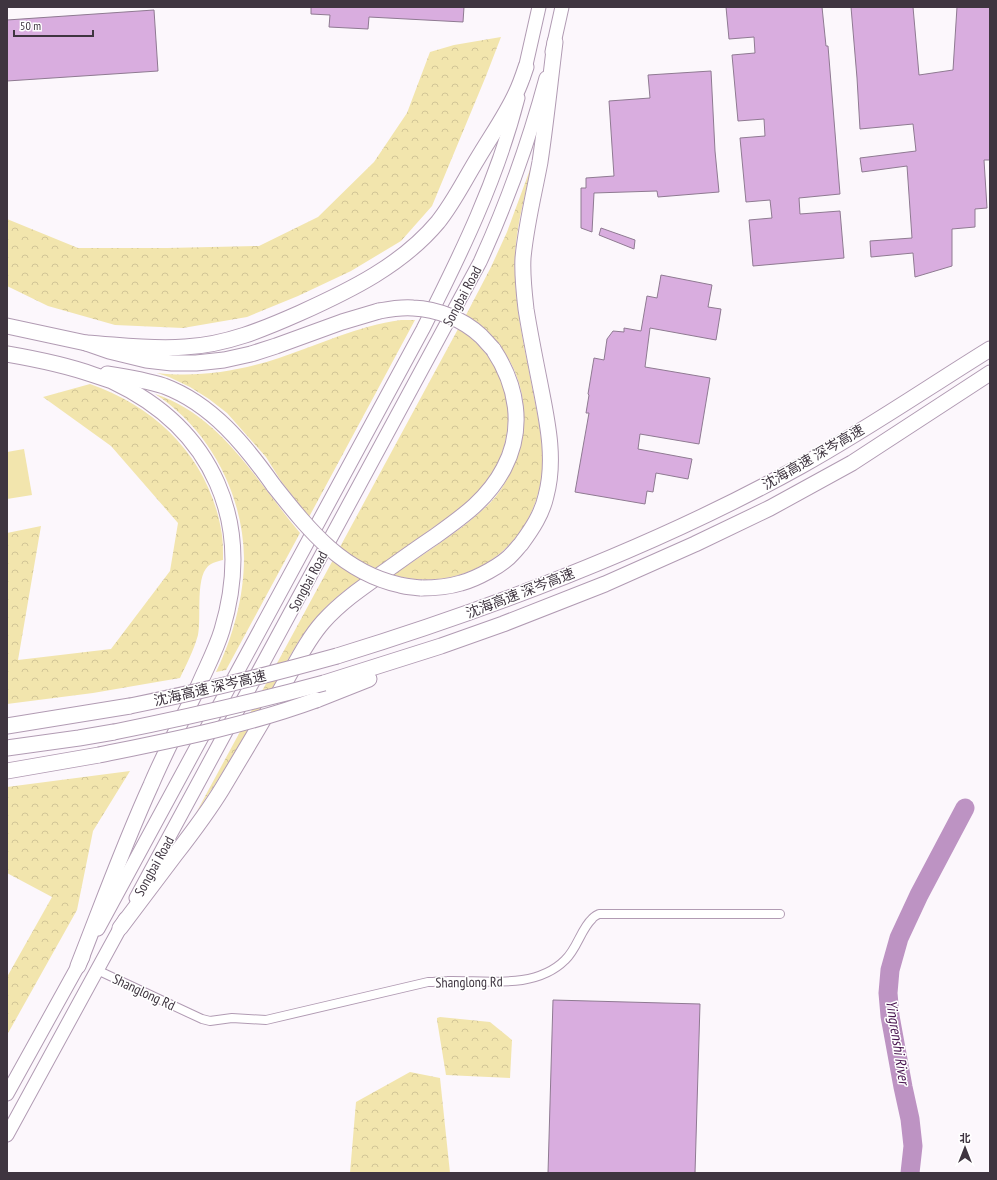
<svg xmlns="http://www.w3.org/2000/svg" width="997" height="1180" font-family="'PT Sans Narrow','Noto Sans SC',sans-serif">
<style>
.forest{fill:url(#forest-crowns)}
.pitch{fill:#f2e5ad}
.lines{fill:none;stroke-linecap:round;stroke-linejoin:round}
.river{stroke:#bd93c3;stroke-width:19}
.building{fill:#d9addf;stroke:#8f7a92}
.street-casing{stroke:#b19bb3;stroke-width:10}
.primary-casing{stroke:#b19bb3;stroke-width:15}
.highway-casing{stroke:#b19bb3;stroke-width:17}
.street{stroke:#fff;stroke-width:8}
.primary{stroke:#fff;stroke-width:13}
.highway{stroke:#fff;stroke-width:15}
.highway-bridge-casing{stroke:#b19bb3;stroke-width:17;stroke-linecap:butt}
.highway-bridge{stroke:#fff;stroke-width:15}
.labels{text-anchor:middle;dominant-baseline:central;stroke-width:3;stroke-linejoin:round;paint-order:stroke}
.street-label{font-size:14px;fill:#3f3540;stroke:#fff}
.water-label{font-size:15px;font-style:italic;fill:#48144f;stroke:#fff}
</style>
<defs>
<pattern id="forest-crowns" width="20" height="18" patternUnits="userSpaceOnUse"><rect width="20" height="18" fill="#f2e5ad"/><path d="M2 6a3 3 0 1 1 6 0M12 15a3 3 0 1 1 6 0" fill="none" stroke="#d1c596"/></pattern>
</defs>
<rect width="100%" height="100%" fill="#fcf7fc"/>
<!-- forest -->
<g class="forest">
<polygon points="501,37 486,76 432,206 401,241 351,271 298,296 247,317 183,328 115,325 48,306 7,286 7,219 78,248 167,248 259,246 318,217 374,162 407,113 430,52 454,45"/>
<path d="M535,156C525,195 513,235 515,275C516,316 527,357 534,397C539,422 544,447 542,472C539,508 519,543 488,562C459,580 426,584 393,575C425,553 461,531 490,503C502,491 510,475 516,459C537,403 515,346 466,315L491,267L507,232Z"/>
<path d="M401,320H415L309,517L281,481L266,457L227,413L209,399L190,387L169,377L157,373C198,378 240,371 279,358C321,344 357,326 401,320Z"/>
<path d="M458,329C482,343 497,365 505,392C514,426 503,466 479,491C464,507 445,519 427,532C407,546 386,561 366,575C348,588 330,601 316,618C298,638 286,664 273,687C248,730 224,772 196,813Z"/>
<path d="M90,384C159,408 211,461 222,535C223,543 223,552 223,560C219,561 214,562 211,564C194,573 202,617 198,635C194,650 186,665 180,678L93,693L7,704V533L41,526L18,660L111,649L170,571L178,523L111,446L43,397Z"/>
<path d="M155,394C221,415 257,482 300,533L226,670L216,672C233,637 244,597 244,558C243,493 209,429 155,394Z"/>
<polygon points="130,771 93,831 77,910 7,1035 7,977 52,897 7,873 7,787"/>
<polygon points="440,1017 490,1022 512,1040 510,1078 446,1075 437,1020 437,1018"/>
<polygon points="410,1072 440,1078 450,1173 350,1173 356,1102"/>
</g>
<!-- pitch -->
<polygon class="pitch" points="24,449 32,495 7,499 7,452"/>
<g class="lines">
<!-- river -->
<polyline class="river" points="910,1173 913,1146 910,1119 903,1087 890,1016 888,993 890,970 899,938 919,895 965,808"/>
</g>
<!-- building -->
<g class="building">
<polygon points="311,7 464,7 463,22 369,17 368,29 329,27 330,15 311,14"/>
<polygon points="726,7 822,7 826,46 828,46 840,194 799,198 800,214 840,211 844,258 753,266 749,220 772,218 770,200 746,202 740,138 765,136 764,119 738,121 732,55 755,53 754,37 729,39"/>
<polygon points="851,7 913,7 919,75 953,70 957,7 990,7 990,160 984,160 987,208 975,209 975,227 952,229 952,266 915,277 913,253 871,257 870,241 912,238 907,166 862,172 860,158 916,151 913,124 860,129 857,78"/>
<polygon points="154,10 158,71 7,81 7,20"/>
<polygon points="711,71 715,151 719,192 658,197 657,191 594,193 592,232 581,228 581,188 586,188 586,178 614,176 609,101 650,98 648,75"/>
<polygon points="601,228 635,240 634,249 599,235"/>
<polygon points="661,275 712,285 708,307 721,309 716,340 650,328 645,367 710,378 699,444 640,434 638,449 692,459 688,479 656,473 653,492 647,491 645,504 575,492 589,413 586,413 589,395 588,394 594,358 604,360 607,339 613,331 624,332 624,328 641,331 647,296 657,298"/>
<polygon points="553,1000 700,1004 695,1173 548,1173"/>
</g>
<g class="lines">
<defs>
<path id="street" d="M97,970L202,1019L210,1021L232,1018L266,1020L428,982C435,982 441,981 447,981C485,980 535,990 565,960C577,949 581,929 592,919C593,917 597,915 599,914H780"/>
<g id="primary">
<polyline points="552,52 562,7"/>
<polyline points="523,78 539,7"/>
<path d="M136,898L480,262C507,203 529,141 546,78"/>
<path d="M98,929L423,329C461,254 497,180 518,98"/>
<polyline points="7,1094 83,957"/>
<polyline points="7,1135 125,919"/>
</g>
<g id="highway">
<polyline points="7,326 86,343 109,351 146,360 172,363 196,363 224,360 251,354 276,346 342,322 379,311"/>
<path d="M86,343C119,345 152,350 185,347C226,345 264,329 300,313C351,290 402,265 438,222C454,202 465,179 478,158C491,136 506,115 516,93C520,85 523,76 526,67"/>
<path d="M7,354C36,359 66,365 94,375C100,377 106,379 112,381C214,429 254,523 222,630C216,650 206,668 198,687C182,720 165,752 151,785C124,844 102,905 78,966"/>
<path d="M107,374C126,377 145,380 164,386C212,404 245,445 274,486"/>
<path d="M421,588C435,588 448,587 461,583C476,579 503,565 513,553C516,550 518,547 521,544C532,529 542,514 546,496C556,459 547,420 540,384C535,359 530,334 526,309C524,292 522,275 523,258C526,225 534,194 540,162C546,122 550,82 555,42"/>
<path d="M337,656C496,607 655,547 801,466C866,430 927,388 990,349"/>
<polyline points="324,683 441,646 503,624 605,584 695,544 770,508 852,463 990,373"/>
<polyline points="316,700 369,679"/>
<polyline points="7,726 130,706"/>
<polyline points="7,748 79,738 114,732"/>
<polyline points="7,771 99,755"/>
<path d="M120,928C138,904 157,879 175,855C192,833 208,812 222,789C243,754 264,719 284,684C296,663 307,640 323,622C340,603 360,589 380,575C398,562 416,549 434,537C462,517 488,499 504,468C525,428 517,385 493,349"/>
</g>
</defs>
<!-- street casing -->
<use href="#street" class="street-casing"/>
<!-- primary casing -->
<use href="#primary" class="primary-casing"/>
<!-- highway casing -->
<use href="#highway" class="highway-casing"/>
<!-- street -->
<use href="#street" class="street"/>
<!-- primary -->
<use href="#primary" class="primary"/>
<!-- highway -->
<use href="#highway" class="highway"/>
<defs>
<g id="highway-bridge">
<path d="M379,311C390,309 402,307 413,308C437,309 463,319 481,336C485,340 489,345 493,349"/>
<path d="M274,486C309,530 342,572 400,585C407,587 414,587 421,588"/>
<path d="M130,706C200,692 268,675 337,656"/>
<path d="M114,732C184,718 254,702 324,683"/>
<path d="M99,755C172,740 245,726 316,700"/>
</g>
</defs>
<!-- highway-bridge casing -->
<use href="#highway-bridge" class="highway-bridge-casing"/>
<!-- highway-bridge -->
<use href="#highway-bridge" class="highway-bridge"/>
</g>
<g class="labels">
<!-- street labels -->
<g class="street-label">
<text transform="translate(462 296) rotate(-62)">Songbai Road</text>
<text transform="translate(813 457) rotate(-30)">沈海高速 深岑高速</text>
<text transform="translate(308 581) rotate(-62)">Songbai Road</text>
<text transform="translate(520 593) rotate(-21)">沈海高速 深岑高速</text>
<text transform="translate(210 688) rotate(-13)">沈海高速 深岑高速</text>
<text transform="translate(154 866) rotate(-61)">Songbai Road</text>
<text transform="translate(469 982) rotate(-1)">Shanglong Rd</text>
<text transform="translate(144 992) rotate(25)">Shanglong Rd</text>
</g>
<!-- water labels -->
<g class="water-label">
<text transform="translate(898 1042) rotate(81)">Yingrenshi River</text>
</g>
</g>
<!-- border -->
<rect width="997" height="1180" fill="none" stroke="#3f3540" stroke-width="16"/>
<!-- north arrow -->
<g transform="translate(965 1148)" stroke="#ffffff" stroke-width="3" paint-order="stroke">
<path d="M0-3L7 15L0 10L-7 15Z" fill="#3f3540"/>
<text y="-6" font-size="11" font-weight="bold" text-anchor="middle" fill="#3f3540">北</text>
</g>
<!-- scale -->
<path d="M14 30v6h79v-6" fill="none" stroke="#3f3540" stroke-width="2"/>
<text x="20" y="30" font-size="12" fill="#3f3540" stroke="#ffffff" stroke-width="3" paint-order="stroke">50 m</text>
</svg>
